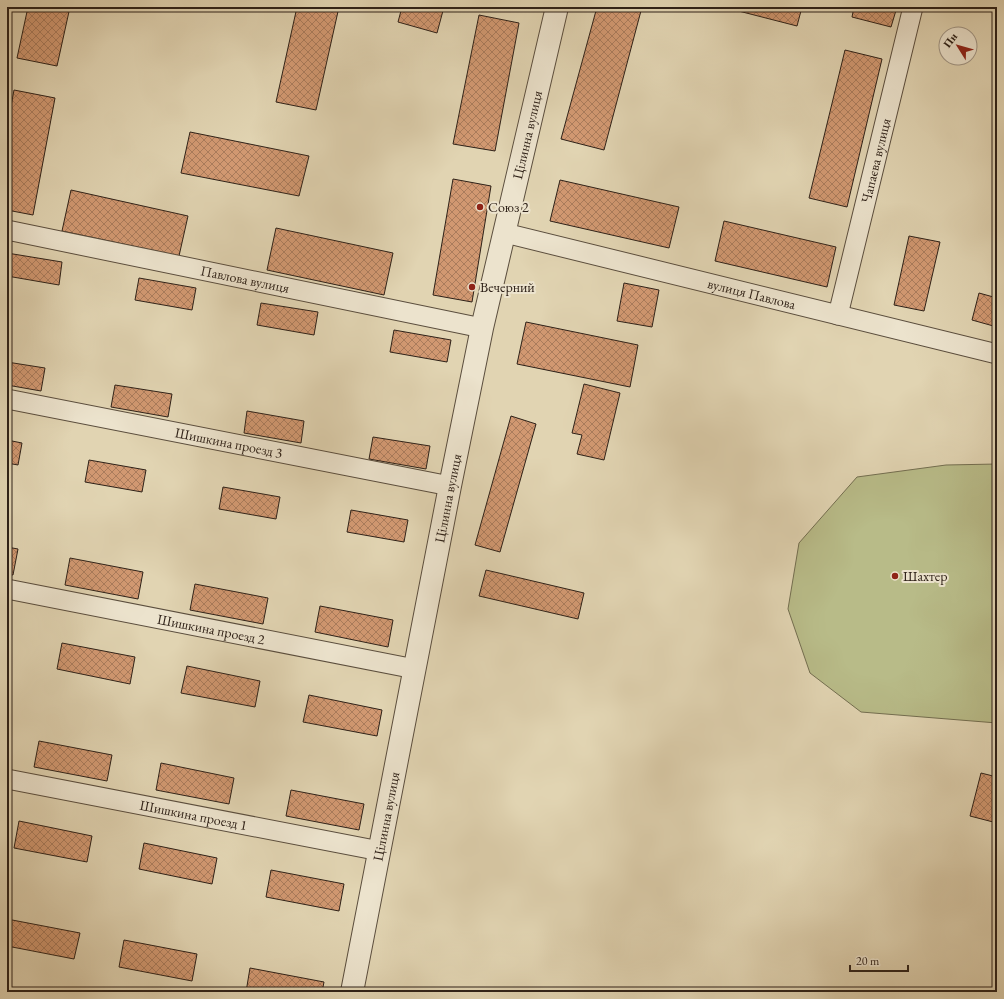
<svg xmlns="http://www.w3.org/2000/svg" width="1004" height="999" font-family="'EB Garamond',serif">
<style>
.garden{fill:#b8bb88;stroke:#736e50}
.building{fill:url(#building-cross-hatch);stroke:#2e2118}
.lines{fill:none;stroke-linecap:round;stroke-linejoin:round}
.minor-casing{stroke:#5b4e3e;stroke-width:21}
.tertiary-casing{stroke:#5b4e3e;stroke-width:24}
.minor{stroke:#ece3cd;stroke-width:19}
.tertiary{stroke:#ece3cd;stroke-width:22}
.poi-dot{fill:#8f2418;stroke:#ece3cd;stroke-width:1.5}
.labels{text-anchor:middle;dominant-baseline:central;stroke-width:4;stroke-linejoin:round;paint-order:stroke}
.street-label{font-size:14px;fill:#2e2118;stroke:#ece3cd}
.poi-label{font-size:14px;fill:#2e2118;stroke:#ece3cd;text-anchor:start}
</style>
<defs>
<pattern id="building-cross-hatch" width="8" height="8" patternUnits="userSpaceOnUse"><rect width="8" height="8" fill="#d19871"/><path d="M0 0l8 8M0 8l8-8" fill="none" stroke="#aa7c5c"/></pattern>
</defs>
<rect width="100%" height="100%" fill="#e1d4b2"/>
<filter id="stains"><feTurbulence type="fractalNoise" baseFrequency=".005" numOctaves="4"/><feColorMatrix values="0 0 0 0 .2 0 0 0 0 .09 0 0 0 0 .02 0 0 0 .5 -.17"/></filter>
<radialGradient id="worn" r=".72"><stop offset=".6" stop-color="#630" stop-opacity="0"/><stop offset="1" stop-color="#630" stop-opacity=".3"/></radialGradient>
<!-- garden -->
<polygon class="garden" points="997,464 997,723 861,712 810,673 788,609 799,543 857,477 946,465"/>
<!-- building -->
<g class="building">
<polygon points="28,7 70,7 57,66 17,58"/>
<polygon points="297,7 339,7 316,110 276,102"/>
<polygon points="402,7 444,7 437,33 398,22"/>
<polygon points="597,7 642,7 604,150 561,139"/>
<polygon points="723,7 802,7 797,26"/>
<polygon points="854,7 897,7 891,27 852,17"/>
<polygon points="479,15 519,23 495,151 453,144"/>
<polygon points="845,50 882,59 847,207 809,198"/>
<polygon points="14,90 55,98 33,215 7,210 7,128"/>
<polygon points="190,132 309,156 299,196 181,173"/>
<polygon points="453,179 491,186 472,302 433,295"/>
<polygon points="560,180 679,207 669,248 550,221"/>
<polygon points="71,190 188,216 179,256 62,231"/>
<polygon points="724,221 836,247 827,287 715,261"/>
<polygon points="276,228 393,253 384,295 267,270"/>
<polygon points="909,236 940,242 924,311 894,305"/>
<polygon points="7,253 62,262 59,285 7,276"/>
<polygon points="139,278 196,288 192,310 135,300"/>
<polygon points="624,283 659,290 652,327 617,321"/>
<polygon points="979,293 997,298 997,327 972,320"/>
<polygon points="261,303 318,312 314,335 257,325"/>
<polygon points="526,322 638,345 630,387 517,364"/>
<polygon points="394,330 451,340 447,362 390,352"/>
<polygon points="7,362 45,368 41,391 7,385"/>
<polygon points="584,384 620,393 604,460 577,454 582,435 572,433"/>
<polygon points="115,385 172,394 168,417 111,407"/>
<polygon points="247,411 304,421 301,443 244,433"/>
<polygon points="511,416 536,424 500,552 475,545"/>
<polygon points="373,437 430,446 426,469 369,459"/>
<polygon points="7,440 22,443 18,465 7,463"/>
<polygon points="89,460 146,470 142,492 85,482"/>
<polygon points="223,487 280,497 276,519 219,509"/>
<polygon points="351,510 408,520 404,542 347,532"/>
<polygon points="7,547 18,549 13,575 7,574"/>
<polygon points="70,558 143,572 138,599 65,585"/>
<polygon points="486,570 584,593 578,619 479,596"/>
<polygon points="195,584 268,598 263,624 190,610"/>
<polygon points="320,606 393,620 388,647 315,632"/>
<polygon points="62,643 135,657 130,684 57,669"/>
<polygon points="187,666 260,681 255,707 181,693"/>
<polygon points="309,695 382,710 377,736 303,722"/>
<polygon points="39,741 112,755 107,781 34,767"/>
<polygon points="161,763 234,778 229,804 156,790"/>
<polygon points="981,773 997,777 997,823 970,816"/>
<polygon points="291,790 364,804 359,830 286,816"/>
<polygon points="19,821 92,836 87,862 14,848"/>
<polygon points="144,843 217,858 212,884 139,869"/>
<polygon points="271,870 344,884 339,911 266,897"/>
<polygon points="7,919 80,933 74,959 7,946"/>
<polygon points="124,940 197,954 192,981 119,967"/>
<polygon points="250,968 324,982 322,992 246,992"/>
</g>
<g class="lines">
<defs>
<g id="minor">
<path id="s1" d="M7,230L482,328"/>
<path id="s2" d="M505,233L997,354"/>
<path id="s3" d="M838,315L913,7"/>
<path id="s4" d="M7,399L450,486"/>
<path id="s5" d="M7,589L415,669"/>
<path id="s6" d="M7,779L380,851"/>
</g>
<g id="tertiary">
<path id="s7" d="M352,992L450,486L482,328L557,7"/>
</g>
</defs>
<!-- minor casing -->
<use href="#minor" class="minor-casing"/>
<!-- tertiary casing -->
<use href="#tertiary" class="tertiary-casing"/>
<!-- minor -->
<use href="#minor" class="minor"/>
<!-- tertiary -->
<use href="#tertiary" class="tertiary"/>
</g>
<!-- markers -->
<g class="poi-dot">
<circle cx="480" cy="207" r="4"/>
<circle cx="472" cy="287" r="4"/>
<circle cx="895" cy="576" r="4"/>
</g>
<g class="labels">
<!-- street labels -->
<g class="street-label">
<text stroke="none"><textPath href="#s7" startOffset="875">Цілинна вулиця</textPath></text>
<text stroke="none"><textPath href="#s3" startOffset="159">Чапаєва вулиця</textPath></text>
<text stroke="none"><textPath href="#s1" startOffset="243">Павлова вулиця</textPath></text>
<text stroke="none"><textPath href="#s2" startOffset="254">вулиця Павлова</textPath></text>
<text stroke="none"><textPath href="#s4" startOffset="226">Шишкина проезд 3</textPath></text>
<text stroke="none"><textPath href="#s7" startOffset="503">Цілинна вулиця</textPath></text>
<text stroke="none"><textPath href="#s5" startOffset="208">Шишкина проезд 2</textPath></text>
<text stroke="none"><textPath href="#s6" startOffset="190">Шишкина проезд 1</textPath></text>
<text stroke="none"><textPath href="#s7" startOffset="179">Цілинна вулиця</textPath></text>
</g>
<!-- poi labels -->
<g class="poi-label">
<text x="488" y="207">Союз 2</text>
<text x="480" y="287">Вечерний</text>
<text x="903" y="576">Шахтер</text>
</g>
</g>
<!-- margin -->
<rect width="1004" height="999" fill="none" stroke="#e1d4b2" stroke-width="24"/>
<rect x="8" y="8" width="988" height="983" fill="none" stroke="#2e2118" stroke-width="2"/>
<rect x="12" y="12" width="980" height="975" fill="none" stroke="#2e2118"/>
<!-- north arrow -->
<g transform="translate(958 46) rotate(307)"><circle r="19" fill="#ece3cd" stroke="#a09585"/>
<path d="M0-3L7 15L0 10L-7 15Z" fill="#8f2418"/>
<text y="-6" font-size="11" font-weight="bold" text-anchor="middle" fill="#2e2118">Пн</text>
</g>
<!-- scale -->
<path d="M850 965v6h58v-6" fill="none" stroke="#2e2118" stroke-width="2"/>
<text x="856" y="965" font-size="12" fill="#2e2118" stroke="#ece3cd" stroke-width="3" paint-order="stroke">20 m</text>
<rect width="100%" height="100%" filter="url(#stains)"/>
<rect width="100%" height="100%" fill="url(#worn)"/>
</svg>
